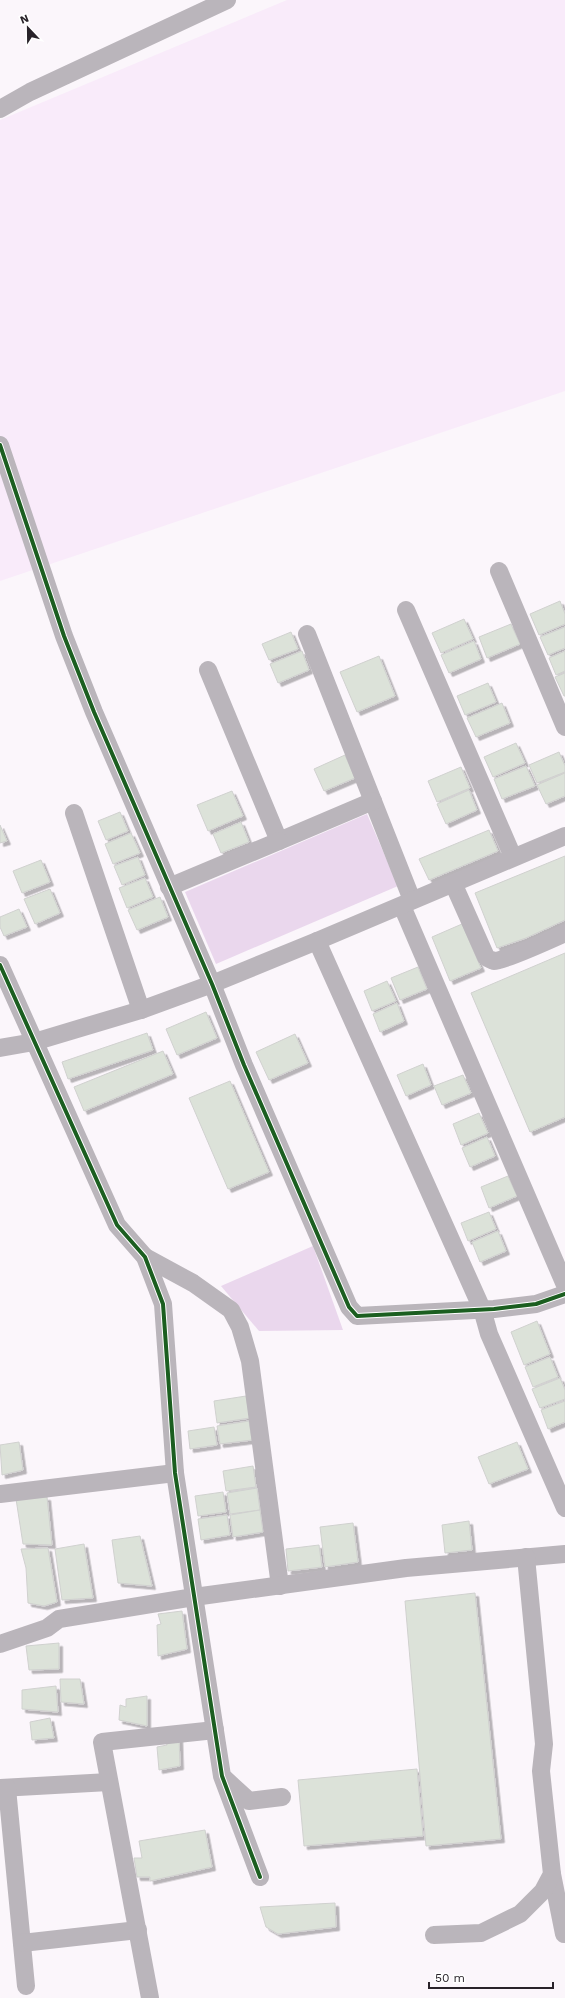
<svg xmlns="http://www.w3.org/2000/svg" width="565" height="1998" font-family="'Work Sans',sans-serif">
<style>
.built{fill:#f9ebfa}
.green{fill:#ead7ed}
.building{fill:#dce2d9;stroke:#d0d1cf;filter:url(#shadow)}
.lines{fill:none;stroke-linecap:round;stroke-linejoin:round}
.street{stroke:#bab5bb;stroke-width:18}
.cycleway-casing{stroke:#fff;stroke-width:6}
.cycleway{stroke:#1b5e20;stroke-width:4}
</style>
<defs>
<filter id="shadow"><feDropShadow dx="3.5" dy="3.5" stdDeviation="0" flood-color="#0004"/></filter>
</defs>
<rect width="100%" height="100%" fill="#fbf6fb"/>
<!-- built -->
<polygon class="built" points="287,0 565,0 565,391 0,581 0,120"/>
<!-- green -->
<g class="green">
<polygon points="367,814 398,886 216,964 185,892"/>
<polygon points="313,1246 343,1330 259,1331 221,1286"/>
</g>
<!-- building -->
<g class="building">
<polygon points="560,601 565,614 565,624 539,635 530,614"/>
<polygon points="464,619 473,639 441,653 432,633"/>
<polygon points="511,624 520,644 487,658 479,637"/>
<polygon points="565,627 565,648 548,655 540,637"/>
<polygon points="291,632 298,649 269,660 262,644"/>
<polygon points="474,641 481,659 449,673 441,655"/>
<polygon points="302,651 309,670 278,683 270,664"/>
<polygon points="565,651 565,671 556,675 549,658"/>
<polygon points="379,656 395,696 357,712 340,672"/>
<polygon points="565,673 565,696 564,696 555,677"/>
<polygon points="488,683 496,702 465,715 457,696"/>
<polygon points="502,703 510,723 476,737 467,718"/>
<polygon points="516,743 525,763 493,777 484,757"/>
<polygon points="559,752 565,766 565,772 537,783 529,765"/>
<polygon points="345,755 355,778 324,791 314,769"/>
<polygon points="526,766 535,786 502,799 494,779"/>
<polygon points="461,767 470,788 437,802 428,781"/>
<polygon points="565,773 565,796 546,804 537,785"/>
<polygon points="469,790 477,810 446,824 437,804"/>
<polygon points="232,791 243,816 208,831 197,805"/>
<polygon points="120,812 128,831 106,840 98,821"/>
<polygon points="241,822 249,842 221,853 213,834"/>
<polygon points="0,825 7,841 0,843"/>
<polygon points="489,830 498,851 429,880 419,859"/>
<polygon points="131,833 140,853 113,864 105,844"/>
<polygon points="565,856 565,920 526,938 497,948 475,893"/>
<polygon points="138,857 145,875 122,885 114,866"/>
<polygon points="41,860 50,882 22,893 13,871"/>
<polygon points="145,878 153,897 127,908 119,888"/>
<polygon points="50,889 60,913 35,924 24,899"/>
<polygon points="160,897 168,917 137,930 128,910"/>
<polygon points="19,909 27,927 4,936 0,927 0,917"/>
<polygon points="462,924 481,968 450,981 432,937"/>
<polygon points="565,953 565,1117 530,1132 471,993"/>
<polygon points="418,967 427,989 400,1000 391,978"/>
<polygon points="387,981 396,1001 372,1011 364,991"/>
<polygon points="397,1003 404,1021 380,1032 373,1014"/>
<polygon points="206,1012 217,1038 177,1055 166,1029"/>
<polygon points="147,1033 153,1050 68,1079 62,1062"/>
<polygon points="295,1034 308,1063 269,1080 256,1052"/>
<polygon points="163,1051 173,1074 84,1111 74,1087"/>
<polygon points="423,1064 431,1085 406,1096 397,1075"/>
<polygon points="463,1075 471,1093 442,1105 434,1086"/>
<polygon points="230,1081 269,1172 228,1189 189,1098"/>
<polygon points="479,1113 488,1133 461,1145 453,1124"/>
<polygon points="487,1137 495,1156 470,1167 462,1148"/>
<polygon points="508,1176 517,1196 489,1208 481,1187"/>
<polygon points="489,1212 496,1229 468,1241 461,1223"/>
<polygon points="498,1231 506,1251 480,1262 472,1242"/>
<polygon points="537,1321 550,1354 524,1365 511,1332"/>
<polygon points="550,1357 558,1377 533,1387 525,1367"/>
<polygon points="560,1378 565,1390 565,1399 540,1408 532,1389"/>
<polygon points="246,1396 250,1418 217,1423 214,1401"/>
<polygon points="565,1401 565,1422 548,1429 541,1410"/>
<polygon points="249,1421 252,1440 220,1444 217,1426"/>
<polygon points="214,1427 217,1445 190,1449 188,1431"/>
<polygon points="19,1442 23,1470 2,1475 0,1445"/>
<polygon points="517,1442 528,1469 489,1484 478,1457"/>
<polygon points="253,1466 256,1487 226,1491 223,1471"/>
<polygon points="257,1488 260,1510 230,1514 227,1493"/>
<polygon points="223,1492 226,1512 198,1516 195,1496"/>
<polygon points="47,1497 52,1545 23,1544 16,1499"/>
<polygon points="260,1510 263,1532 233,1537 230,1515"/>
<polygon points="227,1515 230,1535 201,1540 198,1519"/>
<polygon points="469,1521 472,1550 445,1553 442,1525"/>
<polygon points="353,1523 358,1562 325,1567 320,1527"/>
<polygon points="140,1536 152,1586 118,1583 112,1540"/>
<polygon points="84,1544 93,1598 62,1600 55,1549"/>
<polygon points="319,1545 322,1567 288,1571 286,1549"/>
<polygon points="48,1548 57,1602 44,1606 28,1603 26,1568 21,1549"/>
<polygon points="475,1593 501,1839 426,1846 405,1601"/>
<polygon points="182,1611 187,1649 158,1656 157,1625 161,1624 158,1614"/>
<polygon points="59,1643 59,1669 29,1670 26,1646"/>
<polygon points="60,1679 80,1679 84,1704 61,1702"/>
<polygon points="56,1686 58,1712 22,1709 22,1690"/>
<polygon points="147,1696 147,1726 119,1720 120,1705 126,1707 126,1699"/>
<polygon points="50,1718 54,1738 32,1740 30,1722"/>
<polygon points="179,1736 180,1766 159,1770 157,1747 167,1745 165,1739"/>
<polygon points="417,1769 423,1836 304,1846 298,1780"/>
<polygon points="205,1830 212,1867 150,1881 150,1877 137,1877 134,1858 142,1858 139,1841"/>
<polygon points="335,1903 336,1927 278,1934 266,1927 260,1907"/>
</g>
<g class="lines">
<!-- street -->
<g class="street">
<polyline points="0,109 30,92 227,0"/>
<polyline points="0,445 64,636 94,712 212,984 244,1065 349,1307 357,1316 494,1309 536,1304 565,1294"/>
<polyline points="499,571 565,727"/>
<polyline points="406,610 513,857"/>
<polyline points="307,634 412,900"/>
<polyline points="208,670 279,841 373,801"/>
<polyline points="74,813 141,1010"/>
<path d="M453,883L486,957C488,959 492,960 494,961C503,961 554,938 565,933"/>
<polyline points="169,887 279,841"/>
<polyline points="402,906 565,1285"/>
<polyline points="317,941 482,1309 489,1334 565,1508"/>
<polyline points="0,965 117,1225 145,1257 163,1304 175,1473 222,1776 260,1877"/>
<polyline points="0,1048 34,1042 141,1010 212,984 317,941 565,836"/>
<polyline points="145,1257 193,1283 231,1310 240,1327 250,1361 280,1586"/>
<polyline points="0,1494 175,1473"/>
<polyline points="0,1644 47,1628 59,1619 194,1597 406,1568 565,1554"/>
<polyline points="225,1779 249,1801 282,1797"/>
<polyline points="0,1788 109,1782"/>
<polyline points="7,1788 26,1986"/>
<polyline points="552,1874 564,1934"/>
<polyline points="434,1935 481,1933 520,1914 543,1891 552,1874 541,1771 544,1744 526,1557"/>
<polyline points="22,1943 138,1930"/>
<polyline points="150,1998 102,1742 215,1730"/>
</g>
<defs>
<g id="cycleway">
<polyline points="0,445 64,636 94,712 212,984 244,1065 349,1307 357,1316 494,1309 536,1304 565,1294"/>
<polyline points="0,965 117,1225 145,1257 163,1304 175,1473 222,1776 260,1877"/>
</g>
</defs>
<!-- cycleway casing -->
<use href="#cycleway" class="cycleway-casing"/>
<!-- cycleway -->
<use href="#cycleway" class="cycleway"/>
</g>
<!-- north arrow -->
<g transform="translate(28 28) rotate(338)" stroke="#ffffff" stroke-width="3" paint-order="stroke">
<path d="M0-3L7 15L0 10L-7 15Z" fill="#282229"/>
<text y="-6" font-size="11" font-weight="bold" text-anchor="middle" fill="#282229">N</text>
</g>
<!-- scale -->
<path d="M429 1982v6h124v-6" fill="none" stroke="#282229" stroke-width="2"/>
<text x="435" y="1982" font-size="12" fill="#282229" stroke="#ffffff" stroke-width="3" paint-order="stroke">50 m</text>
</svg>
